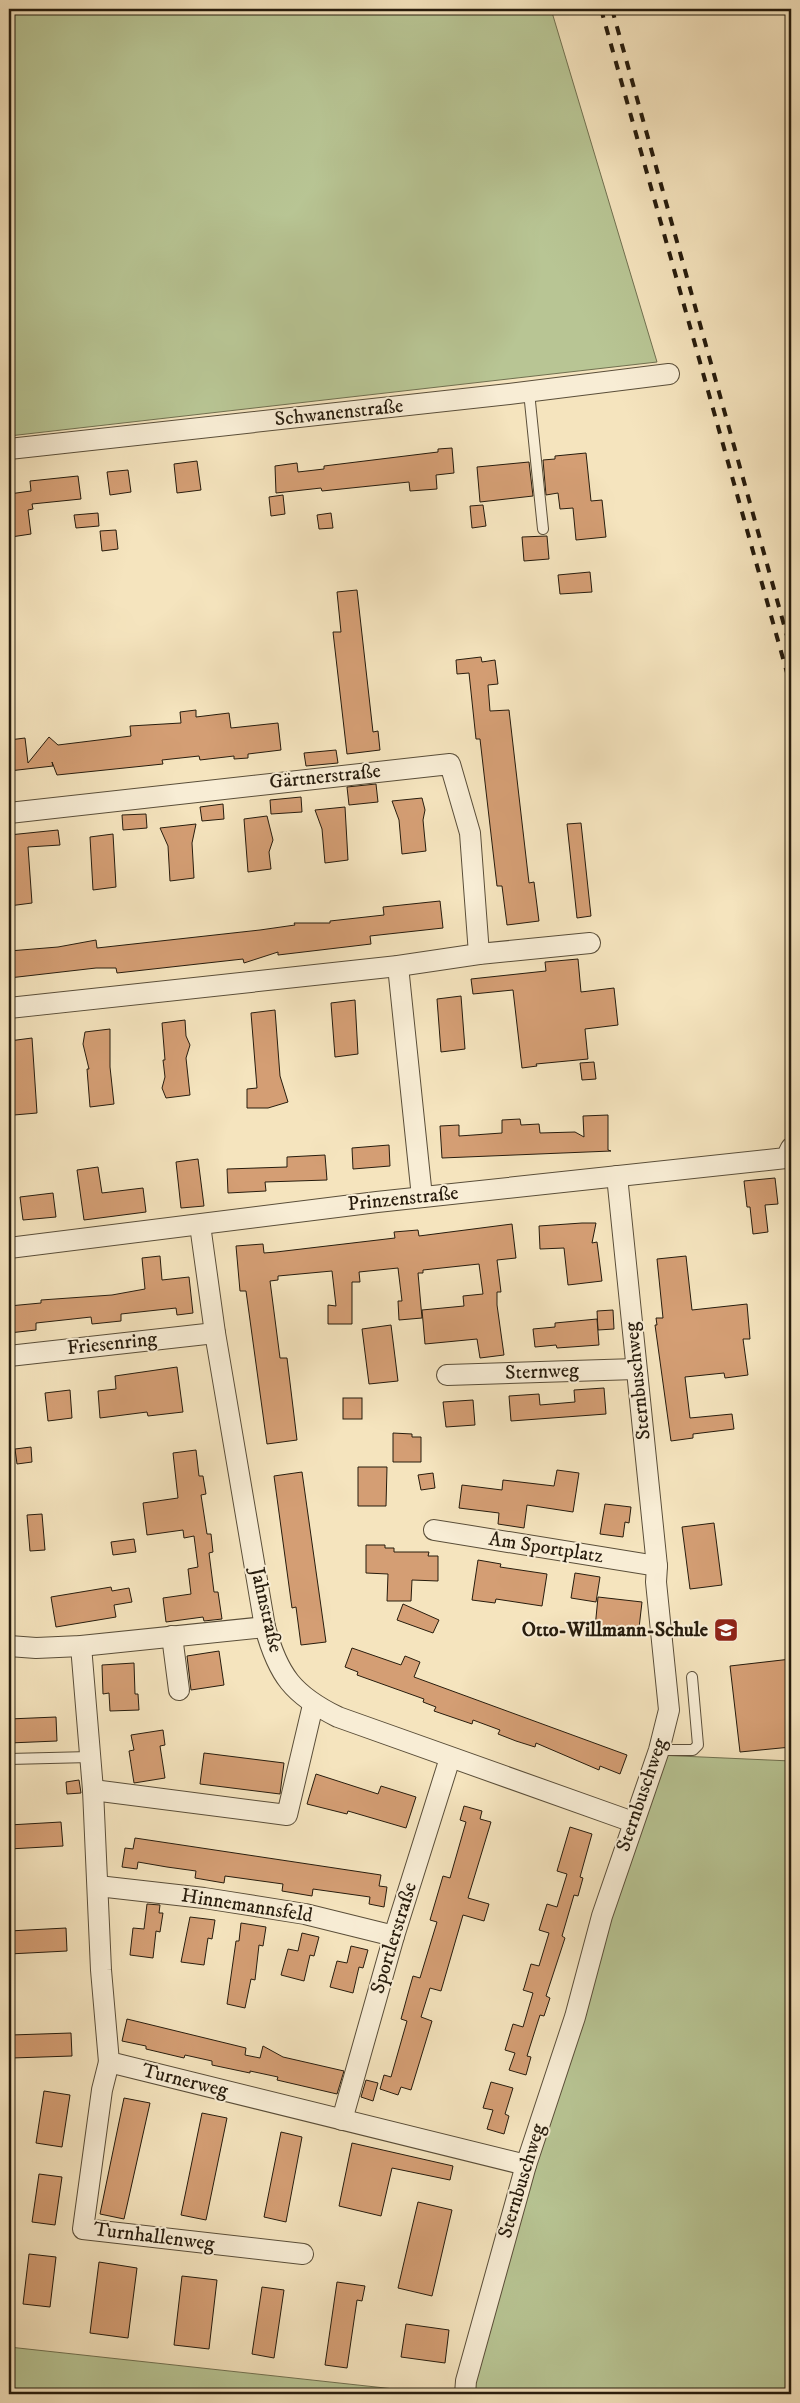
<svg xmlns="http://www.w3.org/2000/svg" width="800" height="2403" font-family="'IM FELL DW Pica',serif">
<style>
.green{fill:#b8c594;stroke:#707050}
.building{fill:#d49e74;stroke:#271c0d}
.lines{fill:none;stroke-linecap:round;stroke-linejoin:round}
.service-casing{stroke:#5a4e39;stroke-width:12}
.minor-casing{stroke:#5a4e39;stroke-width:22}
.service{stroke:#f8edd5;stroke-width:10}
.minor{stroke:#f8edd5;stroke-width:20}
.rail{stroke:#271c0d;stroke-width:4;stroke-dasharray:9 9;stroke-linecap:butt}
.labels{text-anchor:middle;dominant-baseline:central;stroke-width:4;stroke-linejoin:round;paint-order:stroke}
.street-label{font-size:20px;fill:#271c0d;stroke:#f8edd5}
.poi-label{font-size:20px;font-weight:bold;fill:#271c0d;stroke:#f8edd5;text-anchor:end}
</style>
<rect width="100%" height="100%" fill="#f5e4be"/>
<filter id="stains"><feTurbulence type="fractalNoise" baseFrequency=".004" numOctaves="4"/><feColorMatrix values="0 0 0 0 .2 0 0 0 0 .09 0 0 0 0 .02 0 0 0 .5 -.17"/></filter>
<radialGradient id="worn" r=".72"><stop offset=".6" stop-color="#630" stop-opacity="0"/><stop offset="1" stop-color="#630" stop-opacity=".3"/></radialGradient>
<!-- green -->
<g class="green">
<polygon points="9,9 551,9 657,362 9,436"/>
<polygon points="657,1755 791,1761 791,2394 465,2394"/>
<polygon points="9,2347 440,2394 9,2394"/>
</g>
<!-- building -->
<g class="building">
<polygon points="452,448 454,473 436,475 437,489 410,491 409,482 322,491 321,488 276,493 275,466 297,463 298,472 324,469 324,466 438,452 438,449"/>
<polygon points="586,453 591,501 602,500 606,537 576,540 573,508 560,509 558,493 546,495 543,460 555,459 555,456"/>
<polygon points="197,461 201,490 177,493 174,464"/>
<polygon points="529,462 533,496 480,502 477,467"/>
<polygon points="128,470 131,492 110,495 107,472"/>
<polygon points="78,476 81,499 32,504 33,509 28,510 31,534 11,537 9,494 31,491 30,481"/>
<polygon points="283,495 285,514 271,516 269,497"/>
<polygon points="483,505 486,526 472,528 470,506"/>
<polygon points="98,513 99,526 76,528 74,515"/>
<polygon points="331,513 333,528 319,529 317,515"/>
<polygon points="116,530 118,549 102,551 100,531"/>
<polygon points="547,536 549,559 524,561 522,537"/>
<polygon points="590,572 592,592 560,594 558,575"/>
<polygon points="357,590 373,732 378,731 380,750 347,754 333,632 341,632 337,592"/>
<polygon points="481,657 482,662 495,660 498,684 488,685 490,711 509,710 529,883 534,882 539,921 507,925 502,886 497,886 480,739 476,739 469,673 457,674 456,660"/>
<polygon points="196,710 196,717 229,713 231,728 278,723 281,750 248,754 248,758 234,759 234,756 200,760 199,756 162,760 163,764 57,775 52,762 53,766 9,771 9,740 25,738 28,763 49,737 58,745 131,736 130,726 181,723 180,712"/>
<polygon points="336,750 338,763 306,766 304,753"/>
<polygon points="376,784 378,802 349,805 347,787"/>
<polygon points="301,797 302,812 271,814 270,800"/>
<polygon points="422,798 425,810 423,820 426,851 402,854 399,820 392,801"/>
<polygon points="223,804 224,819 202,821 200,807"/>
<polygon points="345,807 348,860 325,863 322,829 315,810"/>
<polygon points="146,814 147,828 123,830 122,815"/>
<polygon points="267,816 273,840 269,852 271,869 248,872 244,819"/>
<polygon points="581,823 591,916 577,918 567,824"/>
<polygon points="196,824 192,843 194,878 170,881 168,846 160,828"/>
<polygon points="58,830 60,845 28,847 32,903 9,906 9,835"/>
<polygon points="113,834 116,887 93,890 90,837"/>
<polygon points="440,901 443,928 370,936 371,944 278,955 278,952 244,963 243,959 117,973 116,968 96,968 9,978 9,951 58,947 96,940 97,948 260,930 295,925 294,923 330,923 330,921 384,915 383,907"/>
<polygon points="578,959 581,992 614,988 618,1025 585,1029 588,1059 536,1064 537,1066 522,1068 513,990 473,994 471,979 546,971 545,962"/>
<polygon points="461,996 465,1049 441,1052 437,999"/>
<polygon points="355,1000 358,1054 335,1057 331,1003"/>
<polygon points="275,1010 280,1076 288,1102 268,1108 247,1108 247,1089 257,1088 251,1013"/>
<polygon points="185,1020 186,1036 190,1045 186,1058 190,1095 166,1098 162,1088 165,1077 163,1060 165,1060 162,1023"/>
<polygon points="110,1029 110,1067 114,1104 90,1107 87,1069 89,1069 83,1044 85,1032"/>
<polygon points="32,1038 37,1113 14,1115 9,1041"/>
<polygon points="594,1062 596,1079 582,1080 580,1063"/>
<polygon points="608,1115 608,1150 611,1151 442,1158 440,1126 459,1125 459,1136 502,1133 502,1120 520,1119 521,1125 539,1124 540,1133 575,1132 584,1137 583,1116"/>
<polygon points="389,1145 390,1166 353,1169 352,1148"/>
<polygon points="325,1155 327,1180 265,1182 266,1191 228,1193 227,1169 287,1167 287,1157"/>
<polygon points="198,1159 204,1206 181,1208 176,1162"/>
<polygon points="98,1167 102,1193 143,1188 146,1212 84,1220 77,1170"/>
<polygon points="775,1178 778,1204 765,1205 768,1232 753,1234 750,1207 747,1207 744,1181"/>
<polygon points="53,1193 56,1217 23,1220 20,1197"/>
<polygon points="582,1223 596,1223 592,1243 597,1242 602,1281 568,1285 564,1248 540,1249 539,1226"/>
<polygon points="512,1224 516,1258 497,1260 501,1292 497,1292 497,1305 504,1355 480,1358 477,1339 425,1344 422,1310 464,1306 463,1296 483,1294 479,1264 423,1270 423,1273 418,1273 422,1318 399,1320 398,1301 402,1301 398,1268 359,1272 360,1282 352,1282 352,1324 328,1324 328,1305 336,1306 332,1271 278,1276 278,1280 270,1281 280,1358 287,1358 297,1440 267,1444 246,1291 240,1291 236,1246 263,1244 264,1253 276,1252 395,1238 394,1232 418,1230 419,1236"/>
<polygon points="160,1256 162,1280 189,1277 193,1313 177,1315 176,1308 121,1314 121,1321 92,1324 91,1317 36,1323 36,1330 9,1333 9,1306 41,1303 41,1300 112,1295 145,1289 142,1258"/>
<polygon points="686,1256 692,1310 747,1304 750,1339 743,1339 748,1375 725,1378 724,1373 685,1377 690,1418 732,1414 734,1429 693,1434 693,1438 671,1441 655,1325 657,1325 656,1318 663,1318 657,1259"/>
<polygon points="613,1310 614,1329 598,1330 597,1311"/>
<polygon points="597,1319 599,1345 557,1348 556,1345 535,1347 533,1329 555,1327 555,1323"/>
<polygon points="391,1325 398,1381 369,1384 362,1329"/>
<polygon points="177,1367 183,1412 148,1416 147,1412 100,1418 98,1391 116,1389 115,1376"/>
<polygon points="604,1388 606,1414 511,1421 509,1396 539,1394 540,1405 575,1402 574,1390"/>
<polygon points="70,1390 72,1418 48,1421 45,1393"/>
<rect x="343" y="1398" width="19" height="21"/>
<polygon points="473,1400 475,1425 446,1427 443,1402"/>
<polygon points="393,1433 412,1434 412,1437 421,1437 421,1462 393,1462"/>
<polygon points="31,1447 32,1462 17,1464 15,1449"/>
<polygon points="196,1450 199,1476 203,1476 206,1494 201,1495 207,1534 211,1534 213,1552 209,1553 214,1592 218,1592 222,1619 204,1621 203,1617 166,1622 163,1598 191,1594 188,1569 198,1567 194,1536 184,1538 183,1530 147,1535 143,1503 178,1498 173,1453"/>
<polygon points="358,1467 387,1467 386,1506 358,1506"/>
<polygon points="557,1470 579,1473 573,1512 527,1505 524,1528 498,1524 499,1513 459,1508 462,1485 502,1490 503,1480 554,1486"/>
<polygon points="302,1472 326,1642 301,1645 296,1607 292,1608 274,1476"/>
<polygon points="433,1473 435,1488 421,1490 418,1475"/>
<polygon points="605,1504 631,1507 629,1523 625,1522 623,1537 600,1534"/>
<polygon points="42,1514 45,1550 30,1551 27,1515"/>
<polygon points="714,1523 722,1585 690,1589 682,1527"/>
<polygon points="134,1539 136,1552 113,1555 111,1542"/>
<polygon points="366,1545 385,1545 385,1548 394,1548 394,1552 429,1552 428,1556 438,1556 438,1581 412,1580 411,1601 387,1601 388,1574 366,1573"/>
<polygon points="478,1560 501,1564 500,1567 547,1574 542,1606 496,1599 495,1603 472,1600"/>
<polygon points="575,1573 600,1577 596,1602 571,1598"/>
<polygon points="111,1587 112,1591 129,1588 132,1602 114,1605 116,1617 56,1627 51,1597"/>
<polygon points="598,1597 642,1602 639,1628 613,1626 613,1630 595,1628"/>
<polygon points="403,1604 439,1620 433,1633 397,1620"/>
<polygon points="352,1648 401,1665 405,1656 420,1662 414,1677 627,1755 620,1774 600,1766 599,1770 536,1743 535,1747 516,1741 498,1734 500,1730 473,1720 472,1724 434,1711 436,1707 423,1702 424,1699 357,1675 358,1672 345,1667"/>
<polygon points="219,1651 224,1685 191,1690 187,1656"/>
<polygon points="791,1659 791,1747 740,1752 730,1666"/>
<polygon points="134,1663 135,1694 138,1694 139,1710 110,1711 109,1693 103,1694 102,1665"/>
<polygon points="56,1717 57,1741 9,1743 9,1719"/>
<polygon points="163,1730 165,1745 160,1746 165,1778 134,1783 129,1751 134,1750 131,1735"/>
<polygon points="204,1753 284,1763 280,1794 200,1784"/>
<polygon points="316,1774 378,1794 381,1786 416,1797 406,1828 348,1811 347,1814 307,1804"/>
<polygon points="79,1780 81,1793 67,1794 66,1782"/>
<polygon points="464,1806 482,1811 480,1819 491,1822 468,1898 489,1904 484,1921 463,1915 441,1991 430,1988 421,2017 432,2021 411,2090 401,2087 398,2095 380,2089 384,2075 391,2077 407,2021 401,2019 409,1990 413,1976 420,1978 437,1922 430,1920 443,1876 450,1878 466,1822 460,1820"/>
<polygon points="61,1822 63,1846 9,1849 9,1825"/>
<polygon points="570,1827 592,1834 580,1877 583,1878 578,1896 574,1895 562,1936 565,1938 546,1996 550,1998 544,2016 540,2015 527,2056 531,2057 526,2075 509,2070 515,2053 505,2050 513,2024 523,2027 533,1993 523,1990 524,1988 531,1964 539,1966 549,1933 539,1930 547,1904 557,1907 567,1874 557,1871"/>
<polygon points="135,1838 381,1875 379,1886 387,1887 384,1907 369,1904 370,1897 313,1889 312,1896 282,1891 283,1884 225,1876 224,1883 195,1878 196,1871 167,1867 138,1862 137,1869 122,1867 125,1848 133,1849"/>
<polygon points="147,1904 160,1905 159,1913 163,1913 160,1932 156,1931 153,1958 130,1955 133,1928 144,1929"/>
<polygon points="190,1917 215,1920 212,1939 208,1938 204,1965 181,1962"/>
<polygon points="241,1923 266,1927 263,1946 259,1945 255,1980 251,1979 245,2008 227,2004 236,1941 239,1941"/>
<polygon points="66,1928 67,1951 9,1954 9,1931"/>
<polygon points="302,1933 319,1937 314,1956 310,1955 304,1981 281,1975 288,1949 298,1951"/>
<polygon points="351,1946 368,1950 363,1968 359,1967 353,1993 330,1987 337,1961 347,1963"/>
<polygon points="127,2019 246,2048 245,2055 260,2058 263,2046 283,2057 344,2071 337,2094 277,2080 278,2077 250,2071 250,2073 212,2065 212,2061 185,2055 184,2058 146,2049 146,2046 122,2041"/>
<polygon points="71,2033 72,2056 12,2058 11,2035"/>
<polygon points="366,2080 378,2083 373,2101 361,2097"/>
<polygon points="491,2082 513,2088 505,2114 509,2116 504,2134 487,2129 493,2110 483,2108"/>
<polygon points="44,2091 70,2095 62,2147 36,2143"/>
<polygon points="124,2098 150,2103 124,2219 100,2214"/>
<polygon points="202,2113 227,2118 206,2220 181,2215"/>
<polygon points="281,2132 302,2137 286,2222 264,2217"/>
<polygon points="352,2143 453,2166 450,2180 392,2168 381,2216 339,2206"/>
<polygon points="39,2174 62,2177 55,2225 32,2222"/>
<polygon points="418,2202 452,2210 432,2296 398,2288"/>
<polygon points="29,2254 56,2257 50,2307 23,2304"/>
<polygon points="99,2262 137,2268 128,2338 90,2333"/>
<polygon points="182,2276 217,2280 209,2349 174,2345"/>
<polygon points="337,2282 365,2286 362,2301 357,2300 347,2368 325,2365"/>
<polygon points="262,2287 284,2290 274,2358 252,2354"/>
<polygon points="406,2324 449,2330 445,2363 401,2357"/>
</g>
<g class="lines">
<defs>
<g id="service">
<polyline points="529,392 543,529"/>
<polyline points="659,1750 693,1750 698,1745 692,1677"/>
<polyline points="9,1759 90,1757"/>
</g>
<g id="minor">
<polyline points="9,449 509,394 669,374"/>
<polyline points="9,813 450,764 470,833 479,954 398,966 9,1008"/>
<polyline points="479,954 590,943"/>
<polyline points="398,966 422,1197"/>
<path d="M200,1225L215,1333L265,1627C278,1675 293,1695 338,1717L633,1822"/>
<polyline points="9,1248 377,1202 786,1158 791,1148"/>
<polyline points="9,1356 215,1333"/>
<polyline points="447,1375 636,1369"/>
<polyline points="434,1530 657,1566"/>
<polyline points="172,1636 179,1690"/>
<polyline points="9,1646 36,1648 81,1646 265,1627"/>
<polyline points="81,1646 93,1790 101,1970 109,2062 526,2165"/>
<polyline points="93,1790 287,1815 313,1705"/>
<polyline points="98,1886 204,1898 305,1914 394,1936"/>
<polyline points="109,2062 102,2090 83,2229 303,2254"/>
<polyline points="342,2120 394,1936 450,1758"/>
<polyline points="465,2394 466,2381 526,2165 575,2017 602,1916 659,1750 669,1710 656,1582 657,1566 617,1176"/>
</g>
</defs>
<!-- service casing -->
<use href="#service" class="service-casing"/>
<!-- minor casing -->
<use href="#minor" class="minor-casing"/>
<!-- service -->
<use href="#service" class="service"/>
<!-- minor -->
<use href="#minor" class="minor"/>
<!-- rail -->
<g class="rail">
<polyline points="601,9 791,687"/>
<polyline points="612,9 791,650"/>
</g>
</g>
<!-- icons -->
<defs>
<symbol id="school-square" viewBox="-11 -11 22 22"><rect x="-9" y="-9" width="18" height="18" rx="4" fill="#8f2418" stroke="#f8edd5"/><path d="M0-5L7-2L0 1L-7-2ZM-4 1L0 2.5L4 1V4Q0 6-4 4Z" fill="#fff"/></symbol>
</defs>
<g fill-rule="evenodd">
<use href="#school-square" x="712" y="1616" width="28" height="28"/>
</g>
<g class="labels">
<!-- street labels -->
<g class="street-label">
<text transform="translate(339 413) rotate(-6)">Schwanenstraße</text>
<text transform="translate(325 777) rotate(-6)">Gärtnerstraße</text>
<text transform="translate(403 1199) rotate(-6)">Prinzenstraße</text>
<text transform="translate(112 1344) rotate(-6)">Friesenring</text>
<text transform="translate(542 1372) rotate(-2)">Sternweg</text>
<text transform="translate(638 1381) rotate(-96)">Sternbuschweg</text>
<text transform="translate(546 1548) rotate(9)">Am Sportplatz</text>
<text transform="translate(266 1610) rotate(77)">Jahnstraße</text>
<text transform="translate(642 1795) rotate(-71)">Sternbuschweg</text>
<text transform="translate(247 1906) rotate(9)">Hinnemannsfeld</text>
<text transform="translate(394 1938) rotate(-73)">Sportlerstraße</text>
<text transform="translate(185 2081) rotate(14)">Turnerweg</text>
<text transform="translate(522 2181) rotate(-73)">Sternbuschweg</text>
<text transform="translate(154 2237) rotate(7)">Turnhallenweg</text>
</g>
<!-- poi labels -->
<g class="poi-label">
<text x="708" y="1630">Otto-Willmann-Schule</text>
</g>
</g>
<!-- margin -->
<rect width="800" height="2403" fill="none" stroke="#f5e4be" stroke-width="30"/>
<rect x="10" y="10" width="780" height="2383" fill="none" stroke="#271c0d" stroke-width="2.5"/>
<rect x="15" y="15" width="770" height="2373" fill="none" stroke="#271c0d"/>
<rect width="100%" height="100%" filter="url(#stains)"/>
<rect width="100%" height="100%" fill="url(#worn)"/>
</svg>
